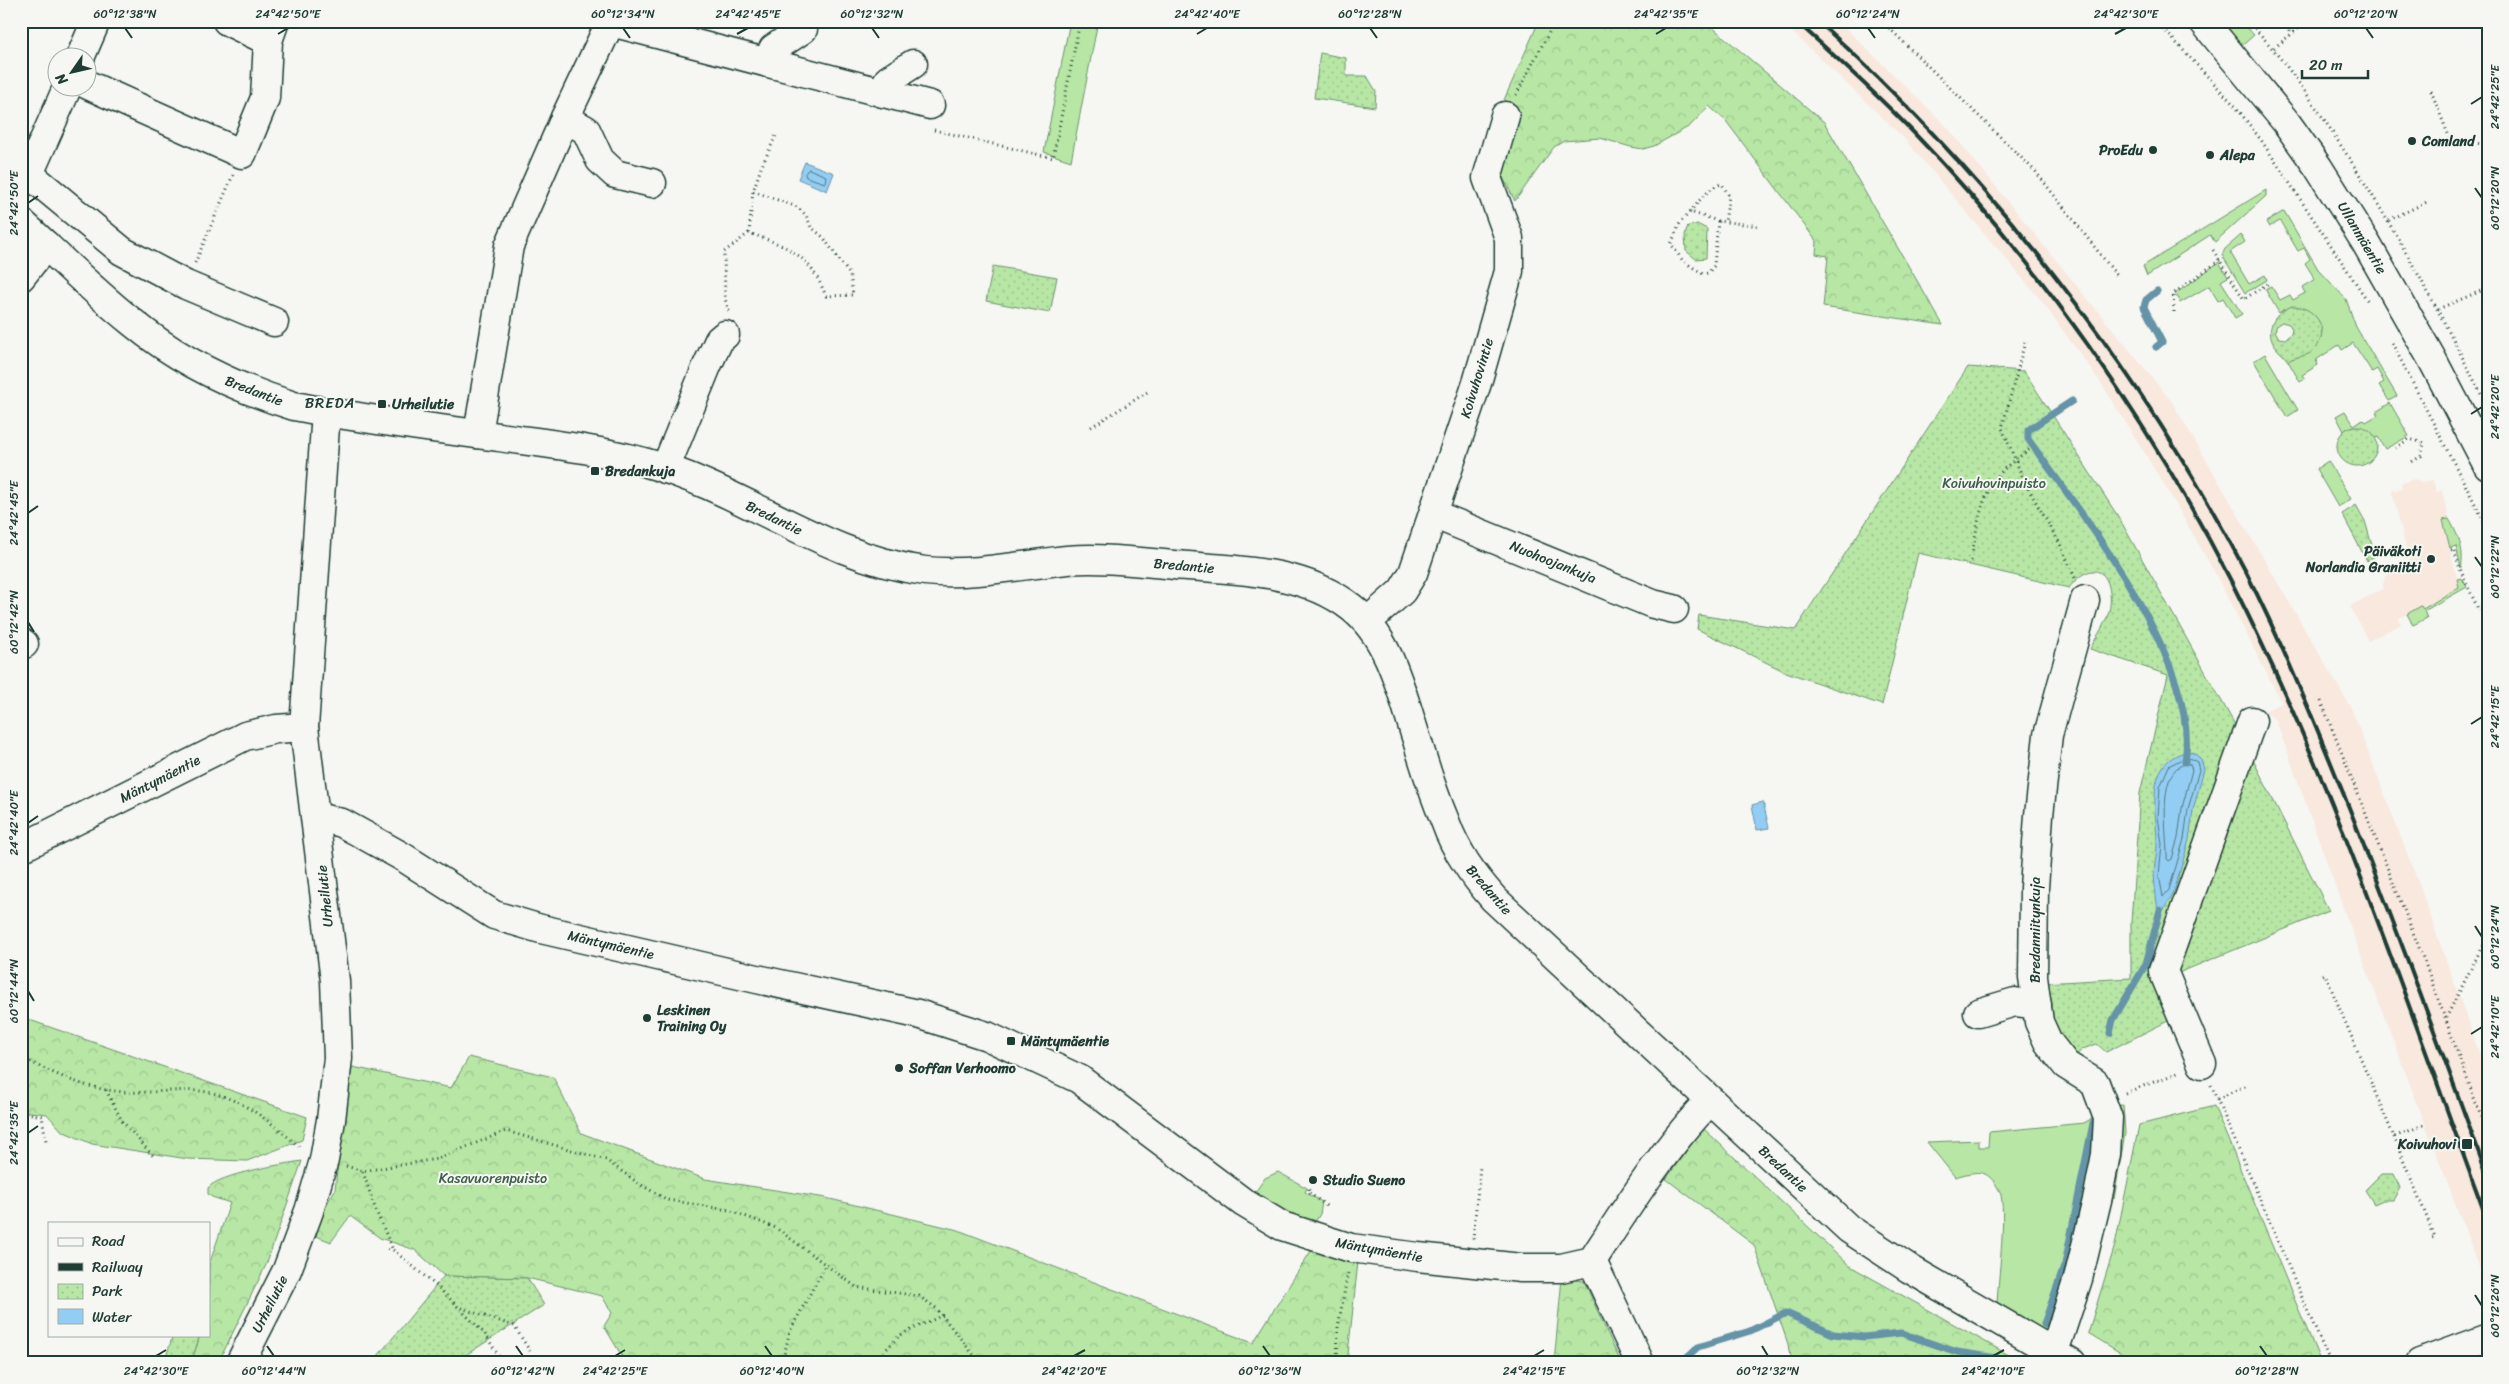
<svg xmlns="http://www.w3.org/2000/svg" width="2509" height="1384" font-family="Sriracha,sans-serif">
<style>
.built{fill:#f8e8de}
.grass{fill:#b7e6a5;stroke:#6b926c}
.forest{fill:url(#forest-crowns);stroke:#6b926c}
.park{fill:url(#park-dots);stroke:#6b926c;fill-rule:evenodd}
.water{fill:#94cdf3;stroke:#6593a7}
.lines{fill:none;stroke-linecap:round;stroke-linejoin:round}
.shore{stroke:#4e7780;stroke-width:1}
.stream{stroke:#6593a7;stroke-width:7}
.minor-casing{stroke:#1f3d34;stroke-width:31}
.path{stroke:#1f3d34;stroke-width:3;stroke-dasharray:1 4;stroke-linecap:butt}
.minor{stroke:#f6f6f2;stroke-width:28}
.rail{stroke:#1f3d34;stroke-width:4}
.ticks{fill:none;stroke:#1f3d34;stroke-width:2}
.poi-dot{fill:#1f3d34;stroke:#f6f6f2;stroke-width:2}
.labels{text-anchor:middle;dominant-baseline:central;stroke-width:4;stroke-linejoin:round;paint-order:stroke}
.poi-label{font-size:14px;font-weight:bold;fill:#1f3d34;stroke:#f6f6f2;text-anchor:start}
.street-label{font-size:14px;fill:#1f3d34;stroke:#f6f6f2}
.park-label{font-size:14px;fill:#3d5f4b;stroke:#f6f6f2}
.neighbourhood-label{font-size:15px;letter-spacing:1px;fill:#1f3d34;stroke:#f6f6f2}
.neatline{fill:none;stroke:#1f3d34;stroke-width:2}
.ticks-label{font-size:12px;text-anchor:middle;fill:#1f3d34}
</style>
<defs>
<pattern id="forest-crowns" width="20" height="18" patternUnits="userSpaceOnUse" patternTransform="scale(1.25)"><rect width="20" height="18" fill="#b7e6a5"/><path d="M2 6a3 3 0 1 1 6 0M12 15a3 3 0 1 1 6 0" fill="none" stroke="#9dc68f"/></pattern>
<pattern id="park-dots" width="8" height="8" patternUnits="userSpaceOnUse" patternTransform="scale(1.25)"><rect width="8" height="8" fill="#b7e6a5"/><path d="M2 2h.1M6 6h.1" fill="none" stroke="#9dc68f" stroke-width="1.8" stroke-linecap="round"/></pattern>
</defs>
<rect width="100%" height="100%" fill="#f6f6f2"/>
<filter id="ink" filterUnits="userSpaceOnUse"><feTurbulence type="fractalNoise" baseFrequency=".02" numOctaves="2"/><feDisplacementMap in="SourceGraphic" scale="10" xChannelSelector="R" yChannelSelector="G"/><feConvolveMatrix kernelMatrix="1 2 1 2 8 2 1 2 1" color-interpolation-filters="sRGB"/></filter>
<g filter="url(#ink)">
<!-- built -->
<g class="built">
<polygon points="1781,21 1838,21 1946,126 2172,402 2352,710 2421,890 2488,1078 2488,1290 2344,910 2276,720 2264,711 2282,703 2214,571 2170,494 2102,384 2040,299 1903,137"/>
<polygon points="2415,479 2421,483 2433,480 2436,492 2442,491 2449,519 2443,521 2459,587 2423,610 2421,606 2398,619 2401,624 2368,641 2350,606 2382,589 2386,575 2410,564 2392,491 2402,488 2401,483"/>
</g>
<!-- grass -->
<g class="grass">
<polygon points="1070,21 1098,21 1071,161 1044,152"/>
<polygon points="2227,21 2241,21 2254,35 2244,44 2235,44 2222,25"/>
<polygon points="2266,190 2266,196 2215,242 2210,235 2147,276 2143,266"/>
<path d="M2284,211L2318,269L2346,299L2356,327L2397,396L2389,401L2379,385L2384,382L2377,369L2372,372L2353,343L2342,350L2339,345L2316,360L2318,365L2302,375L2305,379L2300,382L2288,361C2305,350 2317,360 2322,331L2284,309L2279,313L2265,289L2271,286L2280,300L2290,295L2293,300L2305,293L2302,287L2315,279L2305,263L2310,259L2304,248L2298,251L2280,221L2269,227L2266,222Z"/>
<polygon points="2241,235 2245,242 2230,252 2249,284 2265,275 2267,280 2245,293 2222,255 2225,249"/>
<polygon points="2219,262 2228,277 2221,281 2242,314 2235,318 2223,298 2218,301 2209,286 2180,303 2175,294"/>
<polygon points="2265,354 2298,410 2287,417 2254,361"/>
<polygon points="2390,403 2409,436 2385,449 2378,437 2376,438 2346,429 2344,431 2336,416 2345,411 2354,425 2363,419 2366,422 2378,415 2376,412"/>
<polygon points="2328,461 2351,499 2338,507 2316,469"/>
<path d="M2449,519C2458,535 2465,550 2461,568L2456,546L2450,548L2443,520Z"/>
<polygon points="2462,578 2467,587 2424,611 2427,618 2413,625 2407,614 2421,606 2423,609 2459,587 2457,579"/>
<polygon points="2123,1105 2125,1133 2114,1199 2106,1193 2114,1106"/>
<path d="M2096,1116C2095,1185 2071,1263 2048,1328L2043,1331L1997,1306C1998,1276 2006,1223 2001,1195C1999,1188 1992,1177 1985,1174C1976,1170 1963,1175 1955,1177L1927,1142L1979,1140V1147H1988L1989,1132L2084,1123Z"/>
<polygon points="1278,1172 1307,1188 1305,1192 1322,1202 1320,1214 1314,1224 1288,1218 1254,1194 1265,1178"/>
</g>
<!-- forest -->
<g class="forest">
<polygon points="1539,21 1705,21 1824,122 1943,325 1823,307 1828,256 1816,254 1817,242 1726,121 1709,106 1690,126 1654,146 1643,149 1631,147 1600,138 1564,141 1554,147 1515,201 1499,170 1515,116 1504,100"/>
<polygon points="21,1017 307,1117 302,1140 247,1161 188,1159 92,1144 62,1131 47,1114 21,1111"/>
<polygon points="469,1057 553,1077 581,1133 705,1179 826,1198 958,1230 1253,1343 1314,1246 1358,1262 1347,1363 626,1363 604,1326 612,1313 602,1296 527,1278 444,1276 415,1250 380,1238 350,1216 331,1242 309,1233 335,1190 348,1066 451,1088"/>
<polygon points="2214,1106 2321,1363 2142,1363 2124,1355 2088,1333 2115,1245 2139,1125"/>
<polygon points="1703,1128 1850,1266 2023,1363 1791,1363 1788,1344 1754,1245 1666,1179"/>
<path d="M302,1161L266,1265L218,1363H191L200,1335H209V1265L230,1203L212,1197L208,1194V1188C219,1174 283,1164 302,1161Z"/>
<polygon points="1562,1278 1584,1281 1621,1363 1554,1363"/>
</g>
<!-- park -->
<g class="park">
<polygon points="1320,53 1346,58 1346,76 1367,76 1376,91 1375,107 1314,98"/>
<polygon points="1697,224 1707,229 1706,258 1696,259 1686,251 1685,235 1688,226"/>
<polygon points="993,266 1057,277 1050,313 986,301"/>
<path d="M2292,306C2314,306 2332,329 2315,349C2307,358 2297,355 2288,361C2284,355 2278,351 2274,345C2264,328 2276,312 2292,306ZM2282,322L2289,324L2292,329L2291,334L2285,339L2279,338L2275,331L2277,325Z"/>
<path d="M1968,367L2024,371L2119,518L2239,732L2329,911L2171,976L2176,1017L2106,1052L2097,1044L2083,1049L2073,1058L2049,1029L2043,983L2131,978V922L2140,793L2168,675L2090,649C2096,637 2109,619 2110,606C2113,570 2092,558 2069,588L1918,553L1882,705L1786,672L1697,629L1699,615L1795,630Z"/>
<circle cx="2357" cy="446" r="20"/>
<polygon points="2356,505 2365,521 2375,556 2367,561 2342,514"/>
<polygon points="2381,1174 2394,1174 2400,1188 2393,1200 2383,1200 2374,1204 2365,1190"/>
<polygon points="444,1276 527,1278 544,1305 461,1358 463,1363 372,1363"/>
<polygon points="173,1335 200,1335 191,1363 164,1363"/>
</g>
<!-- water -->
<g class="water">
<polygon points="805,162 834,173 827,191 798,179"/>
<path d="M2186,752L2194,753L2201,759L2204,769L2193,810L2189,840L2174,892L2159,918C2157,904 2155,889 2154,875C2154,865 2157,855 2157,845C2157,813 2143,762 2186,752Z"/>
<polygon points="1763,802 1769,828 1757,830 1752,805"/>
</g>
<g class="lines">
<!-- shore -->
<g class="shore">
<polygon points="809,169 826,176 825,183 806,177 805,174"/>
<polygon points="2187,757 2197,762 2199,770 2188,809 2184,839 2169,890 2163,897 2159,875 2162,844 2158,817 2160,787 2169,766"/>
<path d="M2190,764L2192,770L2182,808L2178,838L2172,859L2169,861L2167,859C2168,838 2154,762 2190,764Z"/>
</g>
<!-- stream -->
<g class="stream">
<polyline points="2156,347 2162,342 2144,307 2146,300 2157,291"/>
<path d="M2072,401L2028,430V439C2084,518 2201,662 2185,762"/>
<polyline points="2110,1033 2113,1020 2146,964 2160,910"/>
<polyline points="2044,1324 2065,1264 2093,1123"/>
<polyline points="1680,1363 1698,1347 1750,1331 1786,1313 1833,1334 1864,1337 1901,1333 1957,1352 2029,1363"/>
</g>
<defs>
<g id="minor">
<polyline points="227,21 268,41"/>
<polyline points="2203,21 2286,122 2318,167 2366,243 2432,359 2488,466"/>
<polyline points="611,22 930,105"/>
<polyline points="80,58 96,21"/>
<polyline points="768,63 773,49 803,29"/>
<polyline points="88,85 242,154 265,98 268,41 275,21"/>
<polyline points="67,88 29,174 122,251 186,285 274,322"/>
<polyline points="883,93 888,80 913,64"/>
<polyline points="565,118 586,130 600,160 615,174 652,183"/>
<path d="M21,222C57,255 93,291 132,322C179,361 236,388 294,406C362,419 431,428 499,437C548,444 599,449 647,463C743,489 824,558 925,571C972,576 1021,565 1067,560C1102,557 1139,562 1174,565C1233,570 1303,569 1352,608C1391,639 1402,695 1417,740C1425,767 1434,795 1445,821C1456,852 1473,875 1494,899L1849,1229L1910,1269L2072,1363"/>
<polyline points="21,277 46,245"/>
<polyline points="478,434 509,246 565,118 611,21"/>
<polyline points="665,469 707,366 719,340 725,335"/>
<polyline points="1433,514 1653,604 1674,609"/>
<polyline points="1367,622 1402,591 1413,573 1477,383 1509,271 1509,238 1487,178 1505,116"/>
<polyline points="21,642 24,644"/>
<path d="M317,817L342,823L362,834L403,857L494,915L541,929L757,979L918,1014L987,1036L1079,1079L1244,1203L1282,1226L1351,1248L1418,1257L1521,1268H1561L1592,1261C1626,1209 1666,1145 1710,1101"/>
<polyline points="21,848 245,736 276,729 304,727"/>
<polyline points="1978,1013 2015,1002 2037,1005"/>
<polyline points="2202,1064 2163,971 2252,721"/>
<polyline points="1592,1261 1640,1363"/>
<polyline points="2054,1352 2078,1279 2098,1196 2106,1154 2108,1118 2095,1083 2066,1065 2048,1042 2039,1022 2033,977 2034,888 2039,815 2048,735 2085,600"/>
<polyline points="240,1363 287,1270 309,1211 324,1160 331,1120 338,1058 335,981 304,727 326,412"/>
<polyline points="2420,1363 2488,1338"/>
</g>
</defs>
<!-- minor casing -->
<use href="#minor" class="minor-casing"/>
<!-- path -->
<g class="path">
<polyline points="1882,21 2036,172 2118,277"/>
<polyline points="2156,21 2236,107 2261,140 2369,303"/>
<path d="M2248,21C2287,62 2317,108 2347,155C2398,234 2442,316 2484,400"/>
<polyline points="2287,21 2290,36"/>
<polyline points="2274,48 2304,24 2304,21"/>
<polyline points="2431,91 2450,139 2488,145"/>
<polyline points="1516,95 1555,21"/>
<polyline points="934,130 1053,158 1080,21"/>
<path d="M1690,212C1697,203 1711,185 1722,184L1729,196L1725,222"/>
<polyline points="2389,220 2429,201"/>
<polyline points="1718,221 1690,212 1680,223 1671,244 1683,261 1703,274 1708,273 1714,266 1718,221 1760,226"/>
<polyline points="749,233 753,191"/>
<polyline points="2213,250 2244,299 2269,283"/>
<polyline points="195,263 233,175"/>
<polyline points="2438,309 2488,288"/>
<path d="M729,311L725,299L724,252L749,233C791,248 808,253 826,296L853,295L850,275L823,237L811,227L806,215L797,207L753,191L761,168L777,133"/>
<polyline points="2174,312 2173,294 2220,260"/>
<polyline points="2025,342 2002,428 2025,483 2060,544 2075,578"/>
<polyline points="2392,343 2488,529"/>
<polyline points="1091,427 1149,391"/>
<polyline points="2395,448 2409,439 2424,443 2421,456 2410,463"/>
<path d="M2451,550L2454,549C2459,571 2470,590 2479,611"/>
<path d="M1971,561C1977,528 1980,492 2005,468C2013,461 2022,455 2030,449"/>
<polyline points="2321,701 2422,955 2488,1136"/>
<polyline points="2323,975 2325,974 2394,1137 2426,1124"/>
<polyline points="2446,1018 2482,947 2488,944"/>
<path d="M21,1057C57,1075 84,1089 125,1092C151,1094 188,1087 212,1093C248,1102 274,1125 302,1149"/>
<polyline points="2211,1085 2330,1363"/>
<polyline points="106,1090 122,1121 155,1158"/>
<polyline points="2125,1093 2180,1072"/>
<polyline points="2217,1099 2247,1085"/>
<polyline points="21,1112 42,1116 46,1141"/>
<polyline points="2394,1137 2435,1237 2432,1238"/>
<polyline points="346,1166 363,1171 437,1159 506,1131 606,1160 641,1185 668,1200 729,1210 776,1228 856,1287 919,1296 936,1308 980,1363"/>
<polyline points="363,1172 376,1211 393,1250"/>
<polyline points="1309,1189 1308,1192 1329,1208"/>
<polyline points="1473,1239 1480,1167"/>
<polyline points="388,1250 393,1250 439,1288 485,1334 503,1363"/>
<polyline points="461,1308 514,1326 530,1351"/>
<polyline points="157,1355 176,1363"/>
<polyline points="782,1363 790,1331 825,1266"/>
<polyline points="873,1363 900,1335 943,1315"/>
<polyline points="1337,1363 1338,1327 1348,1272"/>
</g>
<!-- minor -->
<use href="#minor" class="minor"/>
<!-- rail -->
<g class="rail">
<path d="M1796,21C1836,57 1877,94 1914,133C2037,260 2150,423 2231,581C2335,784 2408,1007 2488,1222"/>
<path d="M1818,21C1991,178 2138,365 2246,572C2286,651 2319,733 2352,815C2399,935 2444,1057 2488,1178"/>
</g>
</g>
</g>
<!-- ticks -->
<path class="ticks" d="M125,28L132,38M623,28L630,38M872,28L879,38M1370,28L1377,38M1868,28L1875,38M2366,28L2373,38M278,34L288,28M737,34L748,28M1197,34L1207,28M1656,34L1666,28M2115,34L2126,28M2471,104L2482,97M2475,188L2482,198M28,203L38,196M2471,414L2482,407M28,513L38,506M2475,557L2482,567M28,622L34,632M2471,724L2482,717M28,823L38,816M2475,926L2482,937M28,991L34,1001M2471,1034L2482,1027M28,1133L38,1126M2475,1295L2482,1306M267,1346L274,1356M516,1346L523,1356M765,1346L772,1356M1263,1346L1270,1356M1762,1346L1768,1356M2260,1346L2267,1356M156,1356L166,1350M615,1356L625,1350M1074,1356L1085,1350M1534,1356L1544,1350M1993,1356L2004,1350"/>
<!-- markers -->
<g class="poi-dot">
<circle cx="2412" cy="141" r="5"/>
<circle cx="2153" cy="150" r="5"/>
<circle cx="2210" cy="155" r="5"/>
<rect x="377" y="399" width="10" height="10" rx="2.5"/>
<rect x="590" y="466" width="10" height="10" rx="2.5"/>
<circle cx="2431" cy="559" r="5"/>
<circle cx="647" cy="1018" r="5"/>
<rect x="1006" y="1036" width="10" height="10" rx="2.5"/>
<circle cx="899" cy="1068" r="5"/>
<rect x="2461" y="1138" width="12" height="12" rx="2.5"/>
<circle cx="1313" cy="1180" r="5"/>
</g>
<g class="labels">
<!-- poi labels -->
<g class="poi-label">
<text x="2422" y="141">Comland</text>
<text x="2143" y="150" text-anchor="end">ProEdu</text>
<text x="2220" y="155">Alepa</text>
<text x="392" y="404">Urheilutie</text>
<text x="605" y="471">Bredankuja</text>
<text x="2421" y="551" text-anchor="end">Päiväkoti<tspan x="2421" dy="16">Norlandia Graniitti</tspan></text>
<text x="657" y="1010">Leskinen<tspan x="657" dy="16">Training Oy</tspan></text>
<text x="1021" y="1041">Mäntymäentie</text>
<text x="909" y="1068">Soffan Verhoomo</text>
<text x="2456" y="1144" text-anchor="end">Koivuhovi</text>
<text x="1323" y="1180">Studio Sueno</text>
</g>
<!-- street labels -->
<g class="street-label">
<text transform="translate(2362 238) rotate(59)">Ullanmäentie</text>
<text transform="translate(1477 378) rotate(-73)">Koivuhovintie</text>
<text transform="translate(254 391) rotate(21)">Bredantie</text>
<text transform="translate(774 518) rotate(26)">Bredantie</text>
<text transform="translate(1553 562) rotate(22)">Nuohoojankuja</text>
<text transform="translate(1184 566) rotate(5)">Bredantie</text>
<text transform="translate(160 779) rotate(-27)">Mäntymäentie</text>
<text transform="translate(1489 890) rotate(49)">Bredantie</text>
<text transform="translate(325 896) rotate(-96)">Urheilutie</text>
<text transform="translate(2035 930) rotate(-90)">Bredanniitynkuja</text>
<text transform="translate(611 945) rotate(13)">Mäntymäentie</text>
<text transform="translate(1783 1169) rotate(43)">Bredantie</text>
<text transform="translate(1379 1250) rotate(10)">Mäntymäentie</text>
<text transform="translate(270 1304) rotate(-63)">Urheilutie</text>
</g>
<!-- park labels -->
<g class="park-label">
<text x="1994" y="483">Koivuhovinpuisto</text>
<text x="493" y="1178">Kasavuorenpuisto</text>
</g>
<!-- neighbourhood labels -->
<g class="neighbourhood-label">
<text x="330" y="403">BREDA</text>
</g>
</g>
<!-- margin -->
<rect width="2509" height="1384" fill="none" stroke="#f6f6f2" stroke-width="55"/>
<!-- legend -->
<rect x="48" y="1222" width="162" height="115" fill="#f6f6f2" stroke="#a0aca6"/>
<rect x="58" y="1238" width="25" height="8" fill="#f6f6f2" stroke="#a0aca6"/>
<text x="92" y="1246" font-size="15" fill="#1f3d34">Road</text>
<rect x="58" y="1263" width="25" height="8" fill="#1f3d34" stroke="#a0aca6"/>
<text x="92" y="1272" font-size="15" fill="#1f3d34">Railway</text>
<rect x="58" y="1284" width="25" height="15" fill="url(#park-dots)" stroke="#a0aca6"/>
<text x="92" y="1296" font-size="15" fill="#1f3d34">Park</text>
<rect x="58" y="1309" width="25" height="15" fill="#94cdf3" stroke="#a0aca6"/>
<text x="92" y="1322" font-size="15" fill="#1f3d34">Water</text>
<!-- north arrow -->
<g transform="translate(72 72) rotate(236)"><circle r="24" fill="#f6f6f2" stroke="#a0aca6"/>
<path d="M0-4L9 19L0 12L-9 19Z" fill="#1f3d34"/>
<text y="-8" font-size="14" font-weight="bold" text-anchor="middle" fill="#1f3d34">N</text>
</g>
<!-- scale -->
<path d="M2302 70v8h66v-8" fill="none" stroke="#1f3d34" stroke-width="2.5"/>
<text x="2309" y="70" font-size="15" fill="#1f3d34" stroke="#f6f6f2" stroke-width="4" paint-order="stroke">20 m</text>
<rect x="28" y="28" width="2454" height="1328" class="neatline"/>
<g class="ticks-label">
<text x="125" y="18">60°12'38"N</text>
<text x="288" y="18">24°42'50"E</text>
<text x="623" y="18">60°12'34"N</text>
<text x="748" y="18">24°42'45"E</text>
<text x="872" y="18">60°12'32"N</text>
<text x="1207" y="18">24°42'40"E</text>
<text x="1370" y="18">60°12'28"N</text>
<text x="1666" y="18">24°42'35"E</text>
<text x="1868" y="18">60°12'24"N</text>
<text x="2126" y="18">24°42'30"E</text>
<text x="2366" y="18">60°12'20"N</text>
<text transform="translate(2495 97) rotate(-90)" y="4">24°42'25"E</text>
<text transform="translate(2495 198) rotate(-90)" y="4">60°12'20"N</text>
<text transform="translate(14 203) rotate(-90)" y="4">24°42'50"E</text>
<text transform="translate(2495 407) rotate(-90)" y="4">24°42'20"E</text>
<text transform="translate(14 513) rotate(-90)" y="4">24°42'45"E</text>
<text transform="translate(2495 567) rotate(-90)" y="4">60°12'22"N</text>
<text transform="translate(14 622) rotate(-90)" y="4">60°12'42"N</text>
<text transform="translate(2495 717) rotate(-90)" y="4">24°42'15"E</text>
<text transform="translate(14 823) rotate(-90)" y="4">24°42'40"E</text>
<text transform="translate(2495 937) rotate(-90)" y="4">60°12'24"N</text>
<text transform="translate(14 991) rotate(-90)" y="4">60°12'44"N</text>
<text transform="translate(2495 1027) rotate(-90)" y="4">24°42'10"E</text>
<text transform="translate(14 1133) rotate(-90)" y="4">24°42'35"E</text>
<text transform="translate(2495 1306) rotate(-90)" y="4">60°12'26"N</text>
<text x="156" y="1375">24°42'30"E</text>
<text x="274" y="1375">60°12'44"N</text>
<text x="523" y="1375">60°12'42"N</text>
<text x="615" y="1375">24°42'25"E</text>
<text x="772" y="1375">60°12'40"N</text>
<text x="1074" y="1375">24°42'20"E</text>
<text x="1270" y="1375">60°12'36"N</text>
<text x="1534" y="1375">24°42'15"E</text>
<text x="1768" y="1375">60°12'32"N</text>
<text x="1993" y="1375">24°42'10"E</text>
<text x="2267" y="1375">60°12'28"N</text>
</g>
</svg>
